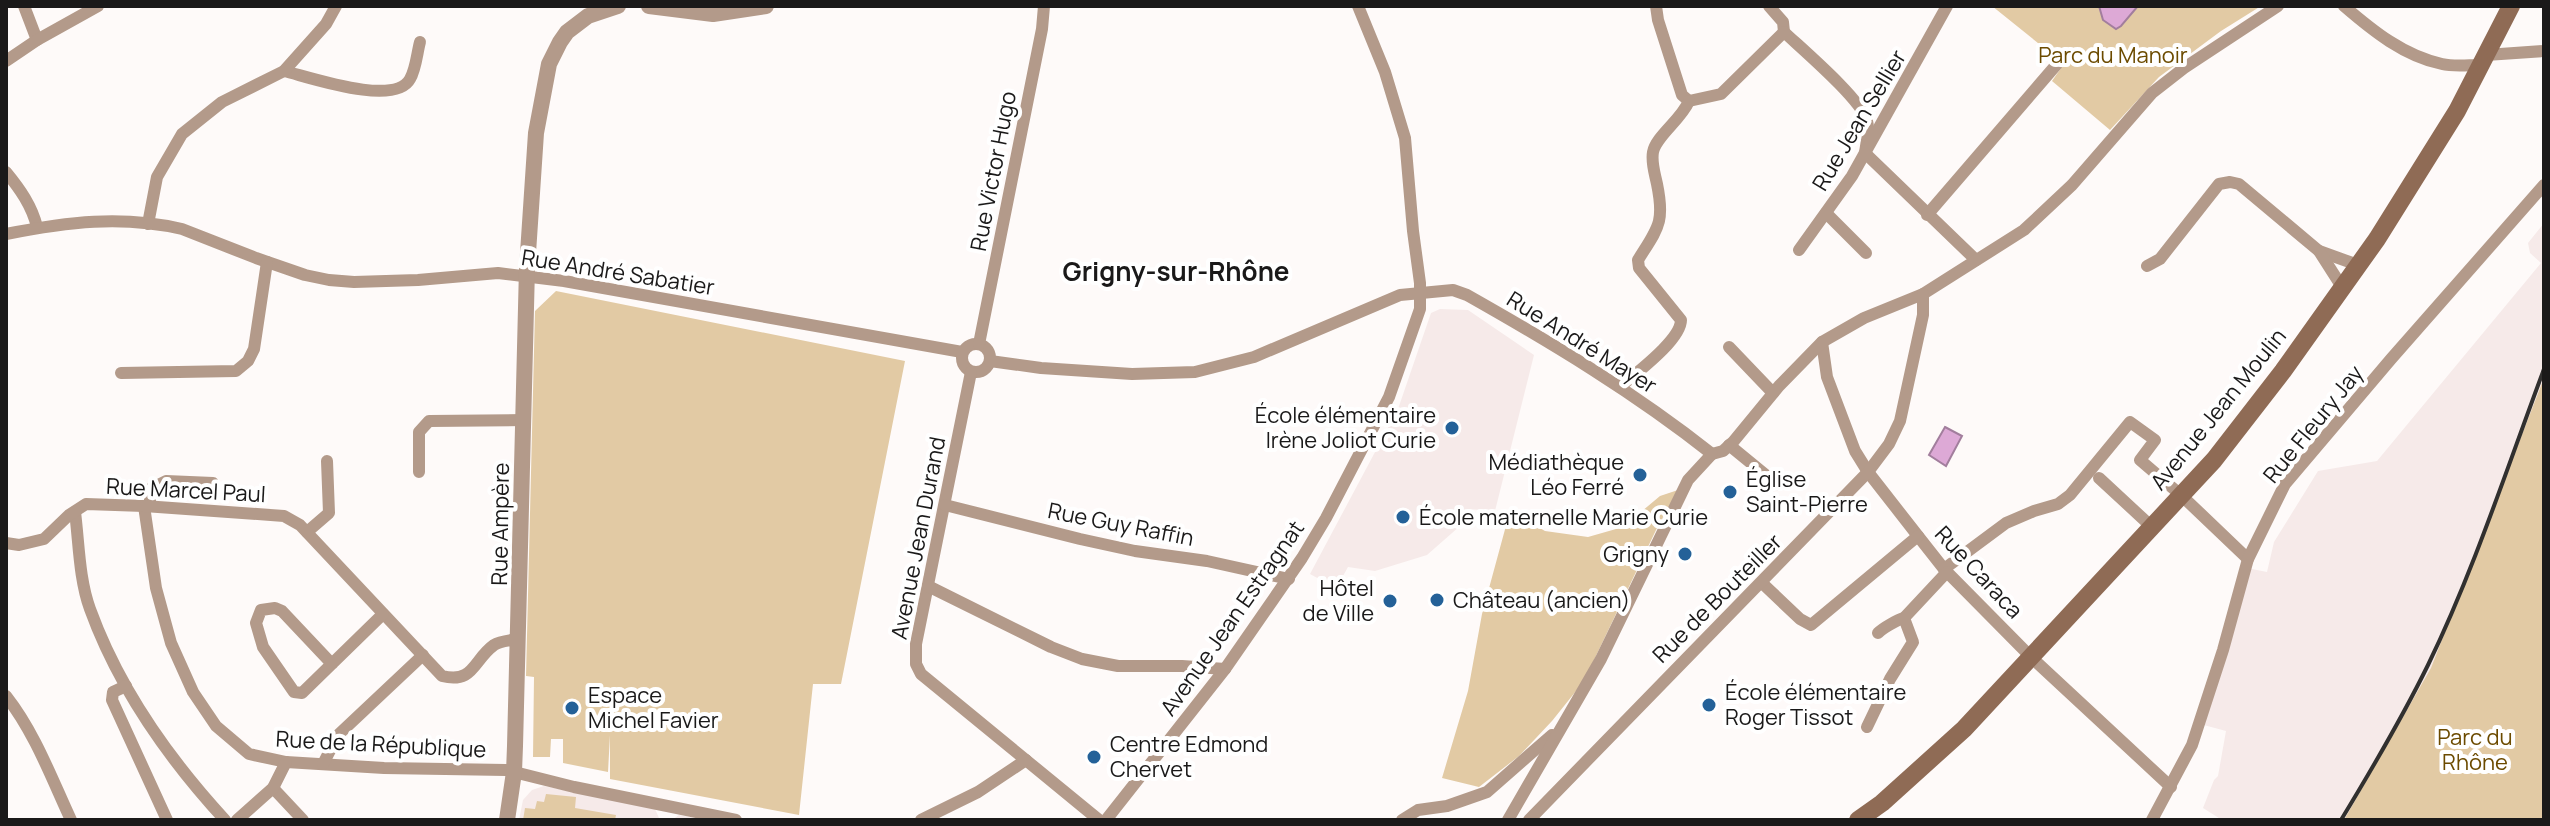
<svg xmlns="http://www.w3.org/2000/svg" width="2550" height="826" font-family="Manrope,sans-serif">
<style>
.built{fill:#f6eae9}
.green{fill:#e2caa4}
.water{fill:#dda9d6;stroke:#a27e9d;stroke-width:2}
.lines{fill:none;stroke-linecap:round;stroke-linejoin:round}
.minor{stroke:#b39a8a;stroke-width:12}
.tertiary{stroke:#b39a8a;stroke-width:16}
.secondary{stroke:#8f6b55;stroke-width:18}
.rail{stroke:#31302f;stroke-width:4}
.poi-dot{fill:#246198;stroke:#fff;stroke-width:3}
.labels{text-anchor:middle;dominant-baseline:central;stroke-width:8;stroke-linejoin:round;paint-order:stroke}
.park-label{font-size:22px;fill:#6c4b00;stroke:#fff}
.street-label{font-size:22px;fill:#1a1919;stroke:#fff}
.poi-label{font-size:22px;fill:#1a1919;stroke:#fff;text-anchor:start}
.quarter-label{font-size:26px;font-weight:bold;fill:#1a1919;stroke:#fff}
</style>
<rect width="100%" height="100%" fill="#fefaf9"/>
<!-- built -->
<g class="built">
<polygon points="2544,223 2544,403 2431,681 2359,820 2222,820 2203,808 2214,780 2218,776 2226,731 2200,724 2247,568 2267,572 2274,542 2318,471 2377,461 2541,263 2530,253 2528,243"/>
<polygon points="1440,309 1468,310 1534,355 1495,511 1468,509 1460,526 1427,555 1375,571 1348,567 1343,576 1335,579 1321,580 1310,574 1398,409 1431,313"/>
<polygon points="544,786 655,809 659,818 672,820 679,815 708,820 519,820 523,800 532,790"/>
</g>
<!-- green -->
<g class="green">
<polygon points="1992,6 2261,6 2221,31 2159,77 2110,130 2052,81 2064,64"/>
<polygon points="556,291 905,361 841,684 813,684 799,815 610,779 610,735 608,772 563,763 563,739 551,739 550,757 533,757 534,677 526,676 535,311"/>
<polygon points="2544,378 2544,820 2344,820 2431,668"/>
<polygon points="1678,490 1656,530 1584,681 1552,721 1519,756 1479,787 1442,778 1468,691 1482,614 1510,511 1545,531 1588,537 1623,527 1660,496"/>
<polygon points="546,794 576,797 575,808 616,815 615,820 523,820 525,808 535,809 537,801 544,802"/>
</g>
<!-- water -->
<g class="water">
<polygon points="2099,6 2138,6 2121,26 2116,29 2103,20"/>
<polygon points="1945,427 1962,436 1946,466 1929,455"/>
</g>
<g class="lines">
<!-- minor -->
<g class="minor">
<polyline points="24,6 37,40"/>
<polyline points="1656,6 1658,20 1682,95 1689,101"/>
<polyline points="1769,6 1783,22 1784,32"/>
<path d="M2344,6C2373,31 2404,56 2442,64C2454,67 2468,65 2481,65"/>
<polyline points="2486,55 2544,51"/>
<polyline points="6,61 37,40 98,6"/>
<path d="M284,71C309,77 395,107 410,79C416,69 417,53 420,42"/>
<path d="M1689,101L1721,94L1784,32C1802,49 1862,100 1867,121C1870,131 1866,143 1865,153L1976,260"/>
<path d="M6,172C20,189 32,206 37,227"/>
<polyline points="1826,213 1866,253"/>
<polyline points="1927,215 2057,64"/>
<polyline points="148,224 157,177 182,134 222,102 284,71 326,24 336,6"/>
<path d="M6,234C67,222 121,215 182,229L256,258L305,275L329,280L354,282L418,280L498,273L564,281L962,352"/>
<polyline points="1799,250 1852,176 1947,6"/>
<polyline points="2319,251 2358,265"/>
<polyline points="2147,266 2160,259 2219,184 2230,182 2239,184 2319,251 2342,287"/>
<polyline points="1822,342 1827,377 1855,451 1868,472 1918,536 1944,569 2032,658 2171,787"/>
<circle cx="976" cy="358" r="14"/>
<polyline points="979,344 1042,29 1044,6"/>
<polyline points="1729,347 1773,393"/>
<path d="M990,361L1041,368L1132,374L1195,372L1254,357L1400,295L1453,290L1467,295C1552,343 1635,393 1712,454"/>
<polyline points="971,372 916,644 916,664 921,674 1099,820"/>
<polyline points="121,373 236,371 248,361 254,349 267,262"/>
<path d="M1620,387C1636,373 1681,340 1681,320L1639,268L1638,260C1658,228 1665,223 1657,184C1655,174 1651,163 1653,152C1656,136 1681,120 1689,101"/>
<polyline points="1729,445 1778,485"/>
<polyline points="1712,454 1723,451 1733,442 1779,386 1822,342 1864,318 1923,294 2024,230 2072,185 2152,93 2184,68 2278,6"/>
<polyline points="419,472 419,432 429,421 524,420"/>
<polyline points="2099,478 2153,528"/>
<polyline points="945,505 1080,539 1135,551 1207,561 1289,579"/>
<polyline points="144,506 156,588 171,643 193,692 216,726 249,754 286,762 384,768 506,770 574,787 736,820"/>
<polyline points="150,506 150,489 166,481 213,483"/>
<path d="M75,512C79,543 79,579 90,609C119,689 168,758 225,820"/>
<polyline points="307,532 329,513 327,461"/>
<path d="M6,543L19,545L44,539L69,515L86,504L144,506L284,516L300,525L442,676C474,684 473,660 494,645C500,641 511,640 519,639"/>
<polyline points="1944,569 2006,523 2034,511 2058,504 2070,495 2130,422 2155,440 2140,460 2182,496 2248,559"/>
<polyline points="1762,583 1800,619 1811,625 1918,536"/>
<polyline points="928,586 1051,647 1082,659 1118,666 1182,666 1225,669"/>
<path d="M1878,633C1883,628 1897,620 1904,618"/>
<polyline points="332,664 282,611 275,608 261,610 256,623 263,647 294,692 302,693 383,614"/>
<polyline points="126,686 113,692 112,700 167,820"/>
<path d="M6,696C35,733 51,777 71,820"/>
<polyline points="1867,727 1890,679 1913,642 1904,618 1947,572"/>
<polyline points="323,764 338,735 423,655"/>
<polyline points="273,788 303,820"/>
<polyline points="237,820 273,788 286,762"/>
<polyline points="921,820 978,792 1026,760"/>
<polyline points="1106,820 1225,669 1302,558 1326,518 1389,397 1420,309 1420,283 1413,231 1405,138 1385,72 1358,6"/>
<polyline points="1402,820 1418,810 1447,806 1487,792 1552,735"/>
<polyline points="1508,820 1601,659 1688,480 1712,454"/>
<polyline points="1529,820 1868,472 1889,444 1900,421 1923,315 1923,294"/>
<polyline points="2152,820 2192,745 2223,650 2248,559 2285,484 2391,359 2544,185"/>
</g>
<!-- tertiary -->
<g class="tertiary">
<polyline points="649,6 713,14 766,6"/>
<polyline points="507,820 514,772 515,746 527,268 536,133 549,64 560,42 567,32 588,16 618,6"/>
</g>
<!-- secondary -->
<polyline class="secondary" points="1858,820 1882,803 1964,729 2214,460 2283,371 2377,239 2457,111 2511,6"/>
<!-- rail -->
<path class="rail" d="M2341,820C2372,769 2402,718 2428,665C2474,570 2507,468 2544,369"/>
</g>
<!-- markers -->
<g class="poi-dot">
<circle cx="1452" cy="428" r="8"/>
<circle cx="1640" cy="475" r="8"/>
<circle cx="1730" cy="492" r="8"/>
<circle cx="1403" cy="517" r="8"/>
<circle cx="1685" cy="554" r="8"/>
<circle cx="1437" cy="600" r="8"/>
<circle cx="1390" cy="601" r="8"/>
<circle cx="1709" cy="705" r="8"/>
<circle cx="572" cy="708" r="8"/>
<circle cx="1094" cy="757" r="8"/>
</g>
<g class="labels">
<!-- park labels -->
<g class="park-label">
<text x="2113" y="55">Parc du Manoir</text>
<text x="2475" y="737">Parc du<tspan x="2475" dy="25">Rhône</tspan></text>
</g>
<!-- street labels -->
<g class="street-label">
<text transform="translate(1859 120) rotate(-59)">Rue Jean Sellier</text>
<text transform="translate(993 171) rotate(-79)">Rue Victor Hugo</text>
<text transform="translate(618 272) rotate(9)">Rue André Sabatier</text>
<text transform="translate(1582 342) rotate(32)">Rue André Mayer</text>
<text transform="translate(2218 409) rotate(-51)">Avenue Jean Moulin</text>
<text transform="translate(2313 424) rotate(-51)">Rue Fleury Jay</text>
<text transform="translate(186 490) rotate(3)">Rue Marcel Paul</text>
<text transform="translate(500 524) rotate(-89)">Rue Ampère</text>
<text transform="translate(1121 524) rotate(11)">Rue Guy Raffin</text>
<text transform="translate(918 538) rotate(-79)">Avenue Jean Durand</text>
<text transform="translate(1979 572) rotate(47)">Rue Caraca</text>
<text transform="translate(1717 598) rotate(-45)">Rue de Bouteiller</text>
<text transform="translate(1232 618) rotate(-55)">Avenue Jean Estragnat</text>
<text transform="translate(381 744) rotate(3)">Rue de la République</text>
</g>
<!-- poi labels -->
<g class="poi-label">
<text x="1436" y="415" text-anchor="end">École élémentaire<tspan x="1436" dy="25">Irène Joliot Curie</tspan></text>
<text x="1624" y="462" text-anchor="end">Médiathèque<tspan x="1624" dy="25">Léo Ferré</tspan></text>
<text x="1746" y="479">Église<tspan x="1746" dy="25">Saint-Pierre</tspan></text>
<text x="1419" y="517">École maternelle Marie Curie</text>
<text x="1669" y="554" text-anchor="end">Grigny</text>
<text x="1374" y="588" text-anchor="end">Hôtel<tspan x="1374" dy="25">de Ville</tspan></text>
<text x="1453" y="600">Château (ancien)</text>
<text x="1725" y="692">École élémentaire<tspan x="1725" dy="25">Roger Tissot</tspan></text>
<text x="588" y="695">Espace<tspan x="588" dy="25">Michel Favier</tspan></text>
<text x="1110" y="744">Centre Edmond<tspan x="1110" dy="25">Chervet</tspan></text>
</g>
<!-- quarter labels -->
<g class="quarter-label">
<text x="1176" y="271">Grigny-sur-Rhône</text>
</g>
</g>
<!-- border -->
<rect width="2550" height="826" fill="none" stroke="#1a1919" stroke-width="16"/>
</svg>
